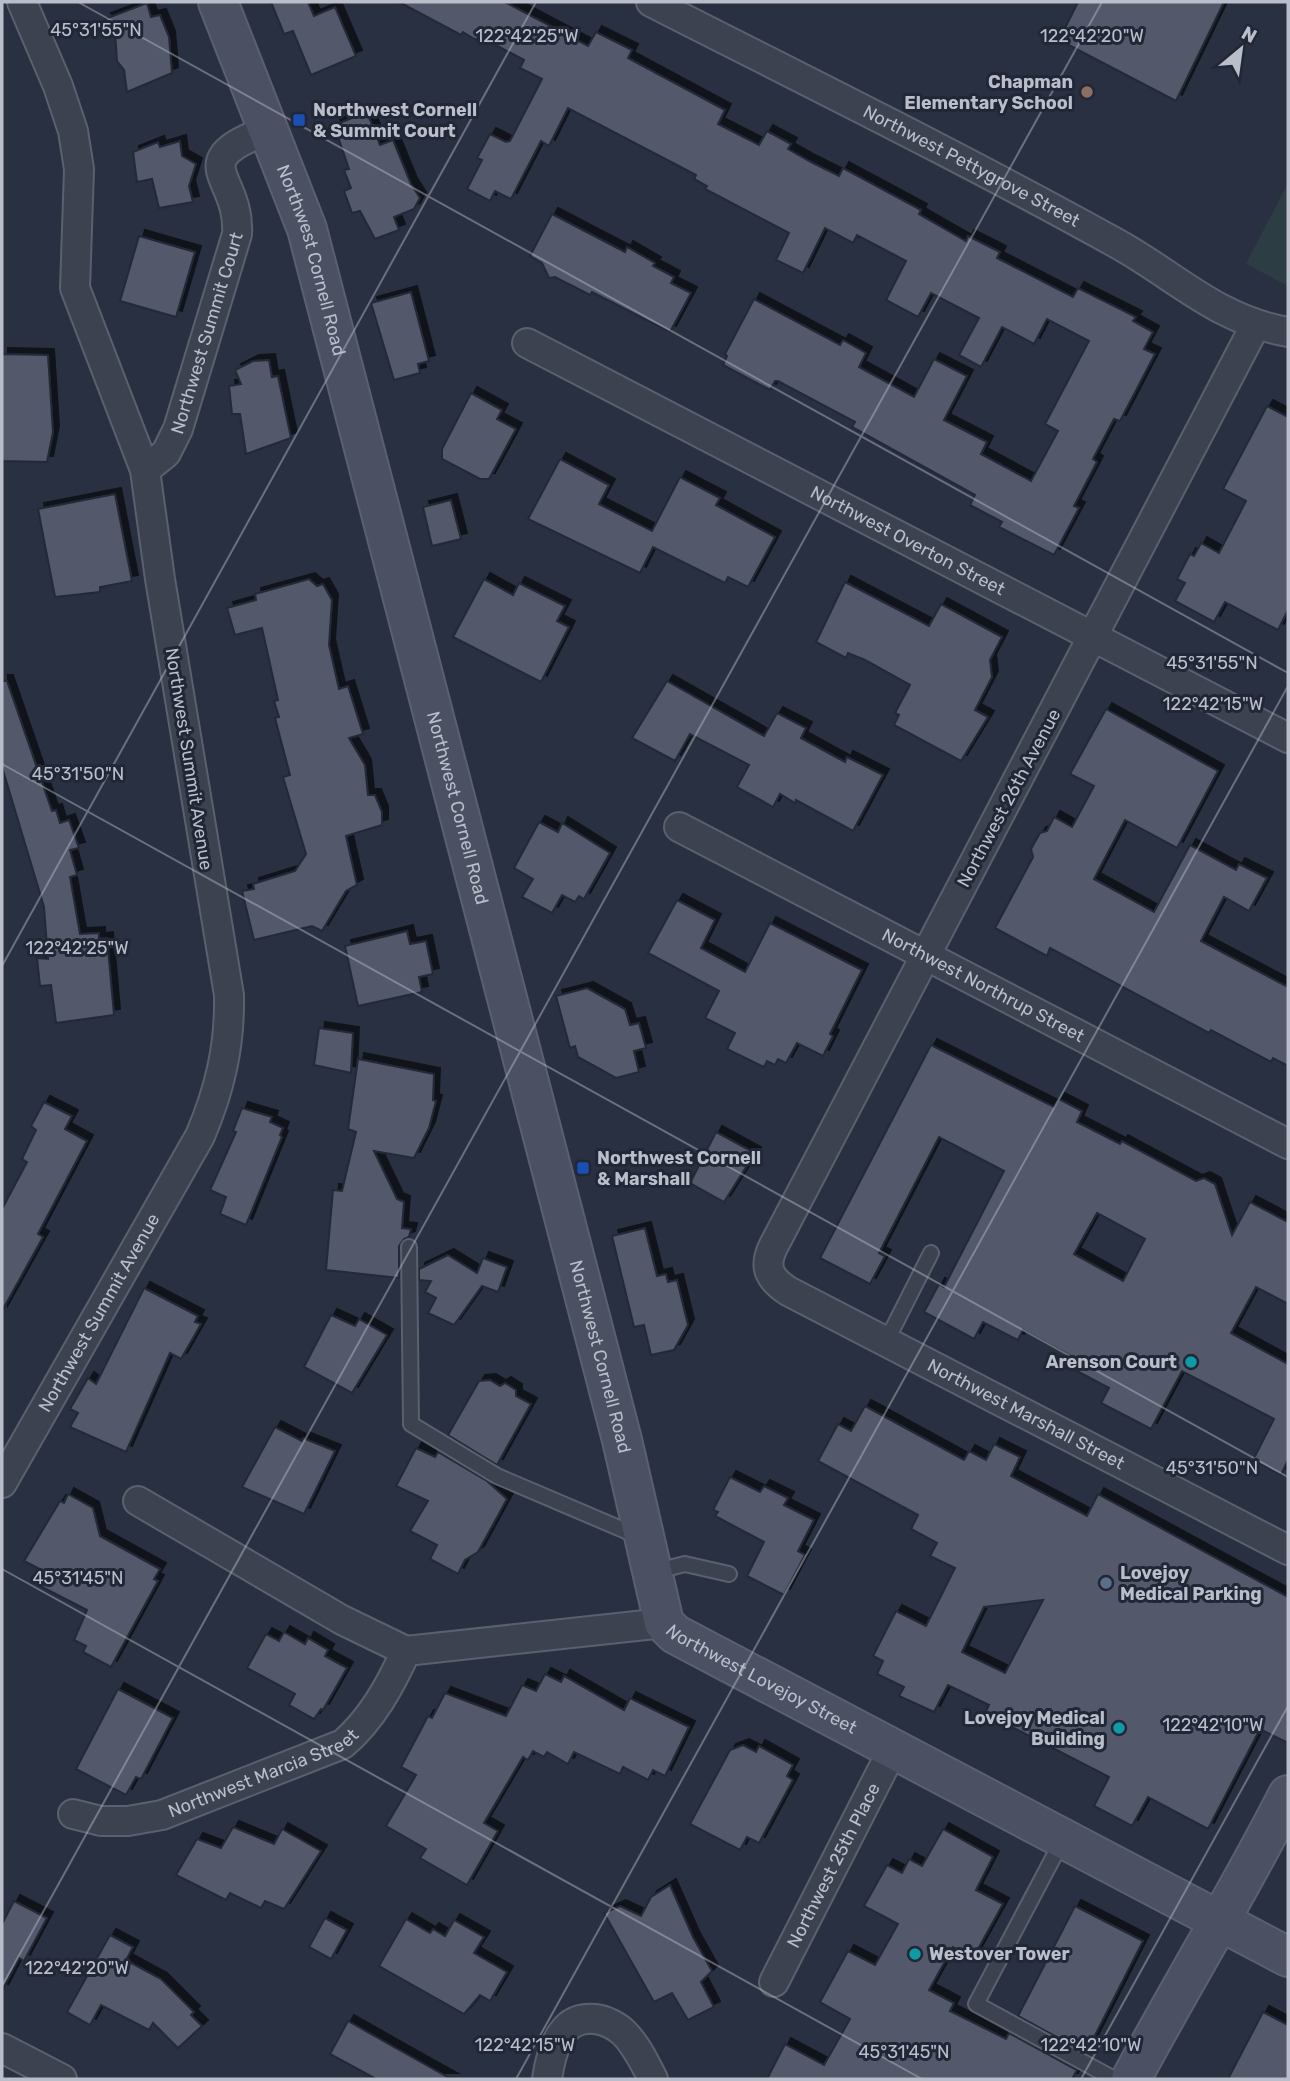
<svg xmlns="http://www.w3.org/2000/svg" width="1290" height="2081" font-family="Rubik,sans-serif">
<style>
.green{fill:#2c3e43}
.building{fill:#52586b;stroke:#232938;stroke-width:2;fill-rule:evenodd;filter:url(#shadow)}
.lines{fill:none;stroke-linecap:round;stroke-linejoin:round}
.lane-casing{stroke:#5b606e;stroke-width:18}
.street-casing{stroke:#5b606e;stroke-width:32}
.secondary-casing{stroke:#5b606e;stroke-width:42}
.lane{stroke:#3d4251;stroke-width:14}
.street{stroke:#3d4251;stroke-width:28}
.secondary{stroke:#4b5163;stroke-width:38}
.ticks{fill:none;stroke:#babecb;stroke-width:2;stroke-opacity:0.45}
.education-dot{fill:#8d6e63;stroke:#212736;stroke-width:2.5}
.transit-dot{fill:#1a4fb4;stroke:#212736;stroke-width:2.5}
.culture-dot{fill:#0f9aa8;stroke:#212736;stroke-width:2.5}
.service-dot{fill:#5c6f8a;stroke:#212736;stroke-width:2.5}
.labels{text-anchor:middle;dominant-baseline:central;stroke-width:6;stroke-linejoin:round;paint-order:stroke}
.poi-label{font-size:18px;font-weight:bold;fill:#babecb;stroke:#212736;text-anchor:start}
.street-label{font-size:18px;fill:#babecb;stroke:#212736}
.ticks-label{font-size:18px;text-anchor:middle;fill:#babecb;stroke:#212736;stroke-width:6;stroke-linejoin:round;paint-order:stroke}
</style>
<defs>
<filter id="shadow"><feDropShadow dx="6" dy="-6" stdDeviation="0" flood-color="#0009"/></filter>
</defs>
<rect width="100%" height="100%" fill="#293041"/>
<!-- green -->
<polygon class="green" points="1288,183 1288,286 1246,264"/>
<!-- building -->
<g class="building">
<polygon points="271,2 308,2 314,16 335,7 356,56 311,75 293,31 284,34"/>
<polygon points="399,2 505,2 588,46 596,32 632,50 628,58 725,110 718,124 759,145 767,131 791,144 788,149 811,162 839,176 843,168 921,210 919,214 966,241 968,236 1000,252 997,258 1073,297 1078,288 1136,317 1133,321 1153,332 1144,349 1155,354 1120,421 1114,419 1093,459 1097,462 1074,506 1079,508 1054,555 999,527 1002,522 970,505 975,495 852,427 855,422 778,381 775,381 770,390 723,365 727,356 725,354 754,299 840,345 843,340 866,353 859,367 914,397 934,359 967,376 944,420 987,442 981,454 1031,481 1058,431 1045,424 1089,341 1047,319 1034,344 1002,327 981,367 959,355 979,318 931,293 918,317 886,300 906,261 857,235 853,243 825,228 803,273 776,260 789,233 705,189 707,186 694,179 696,175 568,108 549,146 541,141 511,199 495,191 490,201 467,189 482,160 477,158 490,134 506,142 510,141 542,79 520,68 524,60 479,36 476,40 463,32 461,35"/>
<polygon points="1078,2 1224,2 1176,101 1059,40"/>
<polygon points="147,3 151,17 160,15 169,37 172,73 127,92 124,70 117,61 115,32 105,19"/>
<polygon points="367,112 380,145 393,140 411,184 420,198 414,209 394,217 399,230 375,239 360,211 352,213 344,191 351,188 344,170 349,169 334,125"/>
<polygon points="180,141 182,156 196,164 189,186 193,202 159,208 152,179 137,182 133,152 158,142 160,147"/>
<polygon points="552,214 625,252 627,247 655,263 653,266 674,277 671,283 691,293 670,332 592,292 590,295 555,277 549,278 542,263 530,256"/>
<polygon points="139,236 195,252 176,317 120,301"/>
<polygon points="411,292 429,361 418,364 420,373 394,380 371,303"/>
<polygon points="2,354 48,355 53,432 47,462 2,461"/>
<polygon points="269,360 272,377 278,376 291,438 246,454 240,414 232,414 229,386 241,384 235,370 253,361"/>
<polygon points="471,393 502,410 497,419 516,429 489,479 480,479 442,459 442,449"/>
<polygon points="1267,406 1288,417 1288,610 1278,630 1225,602 1214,622 1175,601 1185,583 1177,579 1190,554 1194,556 1201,543 1219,553 1246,501 1223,489"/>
<polygon points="560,459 609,485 599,504 652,531 680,477 720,498 716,505 775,537 748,587 728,577 725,583 653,547 640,573 528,519"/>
<polygon points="115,494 132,581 100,587 100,592 55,597 38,509"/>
<polygon points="451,500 461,539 432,546 423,507"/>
<polygon points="309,579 317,586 323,584 332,600 329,645 339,689 348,686 363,734 349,738 365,765 368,795 375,795 382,812 382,825 346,836 357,885 346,891 322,931 312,926 254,940 242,891 254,889 253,884 295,871 306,854 283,777 290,775 275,718 279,717 274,701 278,700 262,628 235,635 227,608 256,600 255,594"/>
<polygon points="484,579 513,595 519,583 565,606 557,621 569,627 541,682 453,637"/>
<polygon points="845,582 929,626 941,604 1002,637 990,660 992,677 975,710 988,717 961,761 894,725 899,715 895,713 910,685 865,660 848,653 846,658 816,642"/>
<polygon points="2,681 7,681 52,811 56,810 60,823 69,820 79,848 70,850 77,875 70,877 80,934 99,933 99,939 107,938 114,1015 56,1023 51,985 40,986 37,958 48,959 44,907 2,767"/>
<polygon points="667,681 764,736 777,713 806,728 801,738 845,762 847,757 883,775 853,831 796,800 795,803 780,794 773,807 737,787 749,765 690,734 675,761 632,738"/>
<polygon points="1106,709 1218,771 1177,848 1125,820 1094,879 1154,912 1190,845 1236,870 1239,864 1267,878 1249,911 1224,897 1201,941 1288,987 1288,1066 1273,1058 1271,1062 1211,1030 1209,1033 1050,948 1047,956 995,928 1033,857 1031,849 1040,833 1047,831 1054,817 1072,827 1094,786 1070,774"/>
<polygon points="539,822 558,832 562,823 610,853 584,899 579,896 575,902 562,895 552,913 522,897 533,879 514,868"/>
<polygon points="677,900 715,920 701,948 745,972 770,923 862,970 830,1034 833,1036 823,1056 797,1043 786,1063 778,1059 775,1065 767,1061 764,1067 727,1049 735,1033 705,1018 719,991 648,953"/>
<polygon points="407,931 410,944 426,941 433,974 419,977 422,992 358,1006 345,946"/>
<polygon points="587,988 625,1009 630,1025 639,1023 646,1048 634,1051 639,1072 616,1078 578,1057 575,1046 570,1048 556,996"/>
<polygon points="319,1028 353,1033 351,1073 314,1065"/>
<path d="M931,1045L1054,1107L1059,1099L1082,1111L1077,1122L1120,1144L1122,1141L1196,1181L1204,1178L1215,1184L1232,1235L1250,1202L1288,1222V1304L1256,1287L1231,1333L1288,1364V1460L1281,1475L1253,1460L1274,1419L1182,1371L1151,1429L1101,1403L1109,1388L1069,1367L1074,1358L1023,1330L1018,1340L983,1322L974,1339L924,1312L939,1284L944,1287L1004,1171L939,1137L879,1253L885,1256L870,1284L820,1258ZM1097,1213L1145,1239L1123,1281L1074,1254Z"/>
<polygon points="358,1059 434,1074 433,1100 436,1101 429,1128 414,1158 374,1151 397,1199 404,1202 402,1228 411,1229 409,1237 404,1239 399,1246 399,1278 326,1270 333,1190 342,1191 356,1132 348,1129"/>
<polygon points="44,1102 72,1116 65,1129 87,1141 38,1234 43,1237 2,1311 2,1209 27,1162 22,1159 36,1130 31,1126"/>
<polygon points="242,1108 272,1117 270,1122 283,1128 280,1135 282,1137 246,1225 220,1214 226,1197 210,1190 236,1132 233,1131"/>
<polygon points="716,1132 755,1153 724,1202 690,1183"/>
<polygon points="645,1228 657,1276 666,1274 668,1282 677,1280 688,1325 674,1350 651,1355 644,1325 634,1327 612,1236"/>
<polygon points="448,1255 477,1273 483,1258 507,1267 498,1292 482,1286 454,1325 428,1313 436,1298 425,1292 431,1281 419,1280 419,1269"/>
<polygon points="144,1288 198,1316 195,1322 201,1324 181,1359 170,1353 126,1452 70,1427 78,1413 70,1409 88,1378 96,1384"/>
<polygon points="331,1315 355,1326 359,1319 387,1335 352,1393 304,1367"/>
<polygon points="490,1380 500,1386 505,1383 516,1390 516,1396 531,1404 497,1465 448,1435 479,1381"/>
<path d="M865,1406L964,1460L969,1451L986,1460L994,1444L1020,1457L1011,1476L1087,1516L1098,1494L1288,1597V1743L1260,1729L1208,1829L1148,1797L1132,1826L1094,1806L1109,1777L985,1713L989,1705L948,1685L934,1712L899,1696L904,1687L877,1674L883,1661L873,1656L896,1611L926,1626L955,1568L930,1556L937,1543L911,1529L918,1515L818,1461L838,1424L851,1431ZM1043,1600L1005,1673L962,1652L984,1607Z"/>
<polygon points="275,1427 302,1441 303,1438 335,1451 304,1514 242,1487"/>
<polygon points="416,1448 435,1457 438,1452 487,1481 507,1499 478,1552 465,1560 458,1574 430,1559 437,1545 410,1531 428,1501 396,1486"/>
<polygon points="730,1477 760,1492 764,1486 788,1498 784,1505 814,1520 798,1551 805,1555 784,1595 747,1576 764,1542 715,1516 718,1512 713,1510"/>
<polygon points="68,1494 93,1508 100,1536 160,1569 154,1579 158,1581 111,1667 83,1652 86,1646 74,1640 87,1610 42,1587 49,1574 24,1561 60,1501 64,1503"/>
<polygon points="284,1632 305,1644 308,1638 328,1650 325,1656 347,1668 323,1710 321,1709 314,1719 289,1705 295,1694 247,1668 266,1634 279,1641"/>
<polygon points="545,1674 561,1682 564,1676 624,1710 630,1698 689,1727 665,1776 653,1770 648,1780 623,1767 620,1774 574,1752 568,1764 547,1752 544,1757 533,1751 528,1760 523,1757 484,1823 498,1831 467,1885 420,1858 426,1849 386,1826 416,1775 401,1767 428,1716 432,1718 445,1693 506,1716 522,1685 536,1691"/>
<polygon points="118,1689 173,1718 141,1779 136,1777 126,1795 76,1769"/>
<polygon points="743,1745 756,1752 759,1746 793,1765 787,1776 793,1780 759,1843 747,1837 740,1850 690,1824 730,1750"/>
<polygon points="233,1827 274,1844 282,1829 321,1851 284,1909 265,1901 261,1908 230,1893 226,1900 176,1875 197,1839 221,1848"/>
<polygon points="943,1829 993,1857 976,1890 1003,1904 973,1958 953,1947 929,1990 954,2003 950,2011 1006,2039 1009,2033 1077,2070 1072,2079 767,2079 785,2044 824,2065 850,2019 820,2002 848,1951 875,1965 898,1924 864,1906 887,1865 902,1873 909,1859 922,1866"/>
<polygon points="670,1885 693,1937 712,1971 701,1982 714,2007 688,2020 672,1993 654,2002 604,1913 620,1906 641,1916 651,1897"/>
<polygon points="14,1901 47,1918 24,1961 19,1958 2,1991 2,1924"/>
<polygon points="1075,1906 1143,1941 1086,2053 1018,2016"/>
<polygon points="325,1918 347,1930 331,1959 309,1947"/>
<polygon points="406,1919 430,1933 433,1929 445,1936 454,1920 484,1937 474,1953 507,1972 490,2001 480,1995 464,2014 379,1966"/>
<polygon points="110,1935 133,1947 126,1960 161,1979 194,2012 191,2015 202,2026 178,2048 153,2023 149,2030 101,2005 90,2025 67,2012"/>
<polygon points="1263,2012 1288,2025 1288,2079 1228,2079"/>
<polygon points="348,2021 401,2051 451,2079 376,2079 330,2054"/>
</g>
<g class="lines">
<defs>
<g id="lane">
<polyline points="409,1247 411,1424 497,1476 640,1537"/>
<polyline points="886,1342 931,1253"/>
<polyline points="653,1572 685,1564 729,1574"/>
<polyline points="1063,1839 976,2004 1114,2079"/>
</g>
<g id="street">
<path id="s1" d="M651,2C806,81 963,158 1116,243C1176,276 1217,320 1288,332"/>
<path id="s2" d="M1255,326L773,1247C763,1268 770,1279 788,1291L1288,1550"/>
<path id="s3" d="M527,343L1288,738"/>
<path id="s4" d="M145,470L166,453L178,429L237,234C241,175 181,163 268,130"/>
<path id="s5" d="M679,827L1288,1144"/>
<path id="s6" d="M2,1483L200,1136C220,1089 230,1046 229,995L160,579L145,470L75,288L79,169L73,131L58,86L22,2"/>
<polyline points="138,1501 342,1620 406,1651 664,1623"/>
<path id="s7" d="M73,1814L101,1821H128L162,1815L343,1744C372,1719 390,1686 406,1651"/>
<path id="s8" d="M774,1982L894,1747"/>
<polyline points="2,2048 62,2079"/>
<path d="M547,2079C551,2052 560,2015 595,2019C605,2020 617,2026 624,2033C637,2046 645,2064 653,2079"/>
</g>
<g id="secondary">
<path id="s9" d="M218,2L307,229L622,1440L664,1623L675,1634L1288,1957"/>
<path d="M1131,2079C1182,1984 1239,1891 1288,1795"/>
</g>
</defs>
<!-- lane casing -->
<use href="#lane" class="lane-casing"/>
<!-- street casing -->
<use href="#street" class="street-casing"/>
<!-- secondary casing -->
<use href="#secondary" class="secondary-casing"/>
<!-- lane -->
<use href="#lane" class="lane"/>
<!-- street -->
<use href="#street" class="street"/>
<!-- secondary -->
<use href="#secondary" class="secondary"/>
</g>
<!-- ticks -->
<path class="ticks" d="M78,2L1288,673M2,764L1288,1477M2,966L536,2M2,1569L922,2079M2,1986L1102,2M516,2079L1288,686M1081,2079L1288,1706"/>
<!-- markers -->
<circle class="education-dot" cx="1087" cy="92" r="7"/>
<g class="transit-dot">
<rect x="292" y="113" width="14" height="14" rx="3.5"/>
<rect x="576" y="1161" width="14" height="14" rx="3.5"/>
</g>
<g class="culture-dot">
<circle cx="1191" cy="1362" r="7"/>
<circle cx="1119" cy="1728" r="7"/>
<circle cx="915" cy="1954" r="7"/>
</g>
<circle class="service-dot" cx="1106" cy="1583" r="7"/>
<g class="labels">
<!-- poi labels -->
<g class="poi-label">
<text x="1073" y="82" text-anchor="end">Chapman<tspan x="1073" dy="21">Elementary School</tspan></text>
<text x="313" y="110">Northwest Cornell<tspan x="313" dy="21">&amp; Summit Court</tspan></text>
<text x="597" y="1158">Northwest Cornell<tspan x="597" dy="21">&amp; Marshall</tspan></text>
<text x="1177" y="1362" text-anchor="end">Arenson Court</text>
<text x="1120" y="1573">Lovejoy<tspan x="1120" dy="21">Medical Parking</tspan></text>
<text x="1105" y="1718" text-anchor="end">Lovejoy Medical<tspan x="1105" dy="21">Building</tspan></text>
<text x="929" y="1954">Westover Tower</text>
</g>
<!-- street labels -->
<g class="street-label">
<text stroke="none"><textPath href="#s1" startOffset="360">Northwest Pettygrove Street</textPath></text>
<text stroke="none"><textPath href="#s9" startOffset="275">Northwest Cornell Road</textPath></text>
<text stroke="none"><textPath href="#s4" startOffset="154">Northwest Summit Court</textPath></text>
<text stroke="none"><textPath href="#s3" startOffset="429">Northwest Overton Street</textPath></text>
<text transform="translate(189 759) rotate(81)">Northwest Summit Avenue</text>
<text transform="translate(1009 798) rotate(-62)">Northwest 26th Avenue</text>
<text stroke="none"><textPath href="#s9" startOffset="842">Northwest Cornell Road</textPath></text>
<text stroke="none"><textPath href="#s5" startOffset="343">Northwest Northrup Street</textPath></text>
<text stroke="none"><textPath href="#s6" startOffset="196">Northwest Summit Avenue</textPath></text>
<text stroke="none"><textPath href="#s9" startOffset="1409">Northwest Cornell Road</textPath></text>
<text stroke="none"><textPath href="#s2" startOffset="1360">Northwest Marshall Street</textPath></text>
<text stroke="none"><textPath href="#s9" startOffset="1796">Northwest Lovejoy Street</textPath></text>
<text stroke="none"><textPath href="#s7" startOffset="200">Northwest Marcia Street</textPath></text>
<text stroke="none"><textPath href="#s8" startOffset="131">Northwest 25th Place</textPath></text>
</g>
</g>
<g class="ticks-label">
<text x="96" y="36">45°31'55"N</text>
<text x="527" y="42">122°42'25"W</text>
<text x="1092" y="42">122°42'20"W</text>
<text x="1212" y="669">45°31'55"N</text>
<text x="1213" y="710">122°42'15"W</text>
<text x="78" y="780">45°31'50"N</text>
<text x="77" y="954">122°42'25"W</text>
<text x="1212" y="1474">45°31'50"N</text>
<text x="78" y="1584">45°31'45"N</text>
<text x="1213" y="1731">122°42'10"W</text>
<text x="77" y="1974">122°42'20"W</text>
<text x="525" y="2051">122°42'15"W</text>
<text x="1091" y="2051">122°42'10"W</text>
<text x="904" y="2058">45°31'45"N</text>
</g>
<!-- border -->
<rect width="1290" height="2081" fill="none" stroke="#babecb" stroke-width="7"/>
<!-- north arrow -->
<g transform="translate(1241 49) rotate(29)" stroke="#212736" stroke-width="5" paint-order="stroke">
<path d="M0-5L12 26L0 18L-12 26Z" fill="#babecb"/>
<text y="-10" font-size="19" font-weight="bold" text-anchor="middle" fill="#babecb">N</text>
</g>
</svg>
